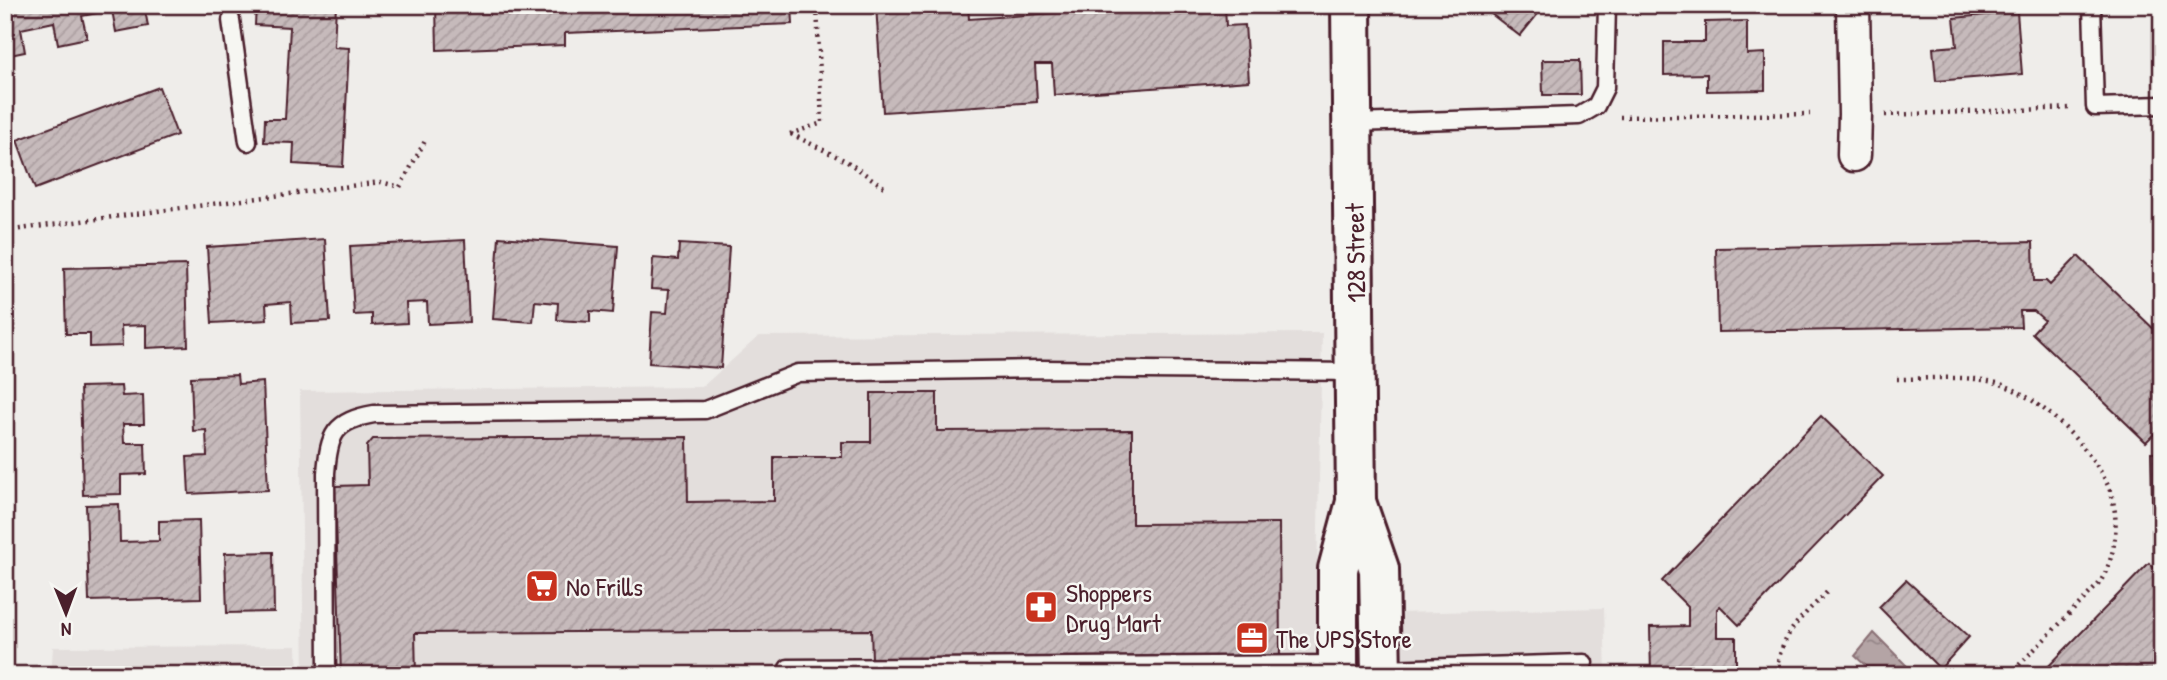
<svg xmlns="http://www.w3.org/2000/svg" width="2167" height="680" font-family="'Patrick Hand',sans-serif">
<style>
.built{fill:#e3dedc}
.water{fill:url(#water-ripples);stroke:#8a6f74;stroke-width:2}
.building{fill:url(#building-hatch);stroke:#4a1f2b;stroke-width:2}
.lines{fill:none;stroke-linecap:round;stroke-linejoin:round}
.lane-casing{stroke:#4a1f2b;stroke-width:21}
.street-casing{stroke:#4a1f2b;stroke-width:37}
.secondary-casing{stroke:#4a1f2b;stroke-width:44}
.path{stroke:#4a1f2b;stroke-width:4.5;stroke-dasharray:2 5;stroke-linecap:butt}
.lane{stroke:#f6f6f2;stroke-width:16}
.street{stroke:#f6f6f2;stroke-width:32}
.secondary{stroke:#f6f6f2;stroke-width:38}
.labels{text-anchor:middle;dominant-baseline:central;stroke-width:5;stroke-linejoin:round;paint-order:stroke}
.street-label{font-size:26px;fill:#4a1f2b;stroke:#f6f6f2}
.poi-label{font-size:26px;fill:#4a1f2b;stroke:#f6f6f2;text-anchor:start}
</style>
<defs>
<pattern id="water-ripples" width="26" height="14" patternUnits="userSpaceOnUse" patternTransform="scale(1.75)"><rect width="26" height="14" fill="#b4a4a5"/><path d="M2 4q2-2 4 0t4 0M15 11q2-2 4 0t4 0" fill="none" stroke="#948587"/></pattern>
<pattern id="building-hatch" width="6" height="6" patternUnits="userSpaceOnUse" patternTransform="scale(1.75)"><rect width="6" height="6" fill="#c6babb"/><path d="M-1 1l2-2M0 6l6-6M5 7l2-2" fill="none" stroke="#ac9fa1"/></pattern>
</defs>
<rect width="100%" height="100%" fill="#efedea"/>
<filter id="ink" filterUnits="userSpaceOnUse"><feTurbulence type="fractalNoise" baseFrequency=".0143" numOctaves="2"/><feDisplacementMap in="SourceGraphic" scale="14" xChannelSelector="R" yChannelSelector="G"/><feConvolveMatrix kernelMatrix="1 2 1 2 8 2 1 2 1" color-interpolation-filters="sRGB"/></filter>
<g filter="url(#ink)">
<!-- built -->
<g class="built">
<polygon points="1322,333 1315,675 304,675 300,391 702,387 759,336"/>
<polygon points="1604,608 1606,675 1397,675 1396,613"/>
<polygon points="297,646 298,675 51,675 53,647"/>
</g>
<!-- water -->
<polygon class="water" points="1874,633 1915,674 1876,675 1855,656"/>
<!-- building -->
<g class="building">
<polygon points="5,5 144,5 148,26 116,32 112,10 82,16 87,38 58,44 54,22 21,29 25,52 5,56"/>
<polygon points="256,5 336,5 334,47 349,48 343,167 293,164 294,143 264,142 265,119 285,119 290,27 255,25"/>
<polygon points="436,5 792,5 793,24 565,33 565,45 437,50"/>
<polygon points="876,5 968,5 969,19 1170,5 1225,5 1226,26 1245,25 1249,81 1054,95 1052,64 1035,64 1037,102 883,112"/>
<polygon points="1484,5 1545,5 1520,36 1482,7"/>
<polygon points="2017,12 2022,74 1936,81 1933,48 1957,46 1954,18"/>
<polygon points="1747,21 1747,54 1765,53 1765,90 1707,91 1707,74 1664,75 1664,42 1705,42 1705,22"/>
<polygon points="1542,60 1580,60 1581,95 1543,95"/>
<polygon points="159,87 177,135 35,189 17,140"/>
<polygon points="499,237 618,246 613,313 590,311 590,322 557,320 558,303 535,301 533,322 493,319"/>
<polygon points="325,239 330,321 292,323 291,302 266,304 267,320 212,323 207,247"/>
<polygon points="465,240 469,322 428,324 427,302 406,303 407,323 372,325 372,314 354,315 350,246"/>
<polygon points="2033,242 2034,281 2046,281 2050,285 2078,256 2162,337 2162,433 2158,430 2146,442 2032,333 2044,320 2034,311 2020,311 2021,327 1718,332 1716,248"/>
<polygon points="679,244 729,247 721,368 649,363 652,312 667,313 669,290 651,289 653,258 678,260"/>
<polygon points="186,265 188,346 146,348 146,325 121,326 122,346 90,347 90,334 66,334 64,268"/>
<polygon points="237,375 238,384 263,382 268,490 189,494 187,457 207,456 206,430 193,431 191,377"/>
<polygon points="121,386 122,396 143,395 144,424 123,424 124,443 145,443 146,474 121,475 121,494 83,495 80,387"/>
<polygon points="871,393 937,393 937,431 1132,430 1132,524 1279,523 1280,657 872,659 871,630 415,633 416,675 341,675 335,486 368,485 367,446 373,439 687,437 688,502 774,501 774,457 842,457 842,442 871,442"/>
<polygon points="1821,416 1883,476 1739,625 1720,606 1717,609 1717,637 1736,637 1736,675 1651,675 1650,627 1688,626 1688,607 1662,581"/>
<polygon points="2151,452 2162,452 2162,551 2153,552"/>
<polygon points="119,504 120,542 159,541 159,521 199,520 201,598 89,601 86,505"/>
<polygon points="273,552 274,612 227,613 225,553"/>
<polygon points="2149,563 2162,575 2162,670 2158,675 2040,675"/>
<polygon points="1906,580 1969,637 1940,669 1879,607"/>
</g>
<g class="lines">
<defs>
<g id="lane">
<polyline points="2092,5 2095,107 2162,105"/>
<polyline points="231,20 248,142"/>
<polyline points="1353,123 1579,116 1596,106 1605,88 1607,5"/>
<polyline points="788,668 1338,664"/>
<polyline points="1381,669 1584,663"/>
<path d="M327,675L326,473C329,434 334,421 374,414L705,410L798,373L1041,369L1356,372"/>
</g>
<polyline id="street" points="1853,5 1855,114 1854,155"/>
<g id="secondary">
<polyline points="1356,502 1379,569 1381,675"/>
<polyline points="1338,675 1338,569 1356,502 1351,5"/>
</g>
</defs>
<!-- lane casing -->
<use href="#lane" class="lane-casing"/>
<!-- street casing -->
<use href="#street" class="street-casing"/>
<!-- secondary casing -->
<use href="#secondary" class="secondary-casing"/>
<!-- path -->
<g class="path">
<polyline points="1885,115 2072,108"/>
<polyline points="1620,117 1810,114"/>
<polyline points="790,134 822,123 817,5"/>
<polyline points="791,134 846,161 887,189"/>
<polyline points="5,231 381,182 400,187 425,141"/>
<path d="M1897,379C1929,379 1974,374 2003,385C2041,398 2094,451 2109,488C2121,518 2116,560 2098,585L2009,675"/>
<path d="M1775,675C1783,631 1797,622 1827,592"/>
</g>
<!-- lane -->
<use href="#lane" class="lane"/>
<!-- street -->
<use href="#street" class="street"/>
<!-- secondary -->
<use href="#secondary" class="secondary"/>
</g>
</g>
<!-- icons -->
<defs>
<symbol id="supermarket-square" viewBox="-11 -11 22 22"><rect x="-9" y="-9" width="18" height="18" rx="4" fill="#c8321e" stroke="#f6f6f2"/><path d="M-6-5.5h2.5l.6 2H6L4.5 2H-2.5L-4.4-4H-6ZM-1.5 3.2a1.3 1.3 0 1 0 .1 0ZM3 3.2a1.3 1.3 0 1 0 .1 0Z" fill="#fff"/></symbol>
<symbol id="pharmacy-square" viewBox="-11 -11 22 22"><rect x="-9" y="-9" width="18" height="18" rx="4" fill="#c8321e" stroke="#f6f6f2"/><path d="M-2-6h4v4h4v4h-4v4h-4v-4h-4v-4h4Z" fill="#fff"/></symbol>
<symbol id="office-square" viewBox="-11 -11 22 22"><rect x="-9" y="-9" width="18" height="18" rx="4" fill="#c8321e" stroke="#f6f6f2"/><path d="M-6-3h4V-5.5h4V-3h4V5H-6ZM-1-4.5V-3h2v-1.5ZM-6 0V1H6V0Z" fill="#fff"/></symbol>
</defs>
<g fill-rule="evenodd">
<use href="#supermarket-square" x="523" y="567" width="38" height="38"/>
<use href="#pharmacy-square" x="1022" y="588" width="38" height="38"/>
<use href="#office-square" x="1233" y="619" width="38" height="38"/>
</g>
<g class="labels">
<!-- street labels -->
<g class="street-label">
<text transform="translate(1355 253) rotate(-91)">128 Street</text>
</g>
<!-- poi labels -->
<g class="poi-label">
<text x="566" y="586">No Frills</text>
<text x="1066" y="592">Shoppers<tspan x="1066" dy="30">Drug Mart</tspan></text>
<text x="1276" y="638">The UPS Store</text>
</g>
</g>
<!-- margin -->
<rect width="2167" height="680" fill="none" stroke="#f6f6f2" stroke-width="28"/>
<rect x="14" y="14" width="2139" height="652" fill="none" stroke="#4a1f2b" stroke-width="2.5" filter="url(#ink)"/>
<!-- north arrow -->
<g transform="translate(66 613) rotate(179)" stroke="#f6f6f2" stroke-width="5" paint-order="stroke">
<path d="M0-5L12 26L0 18L-12 26Z" fill="#4a1f2b"/>
<text y="-10" font-size="19" font-weight="bold" text-anchor="middle" fill="#4a1f2b">N</text>
</g>
</svg>
